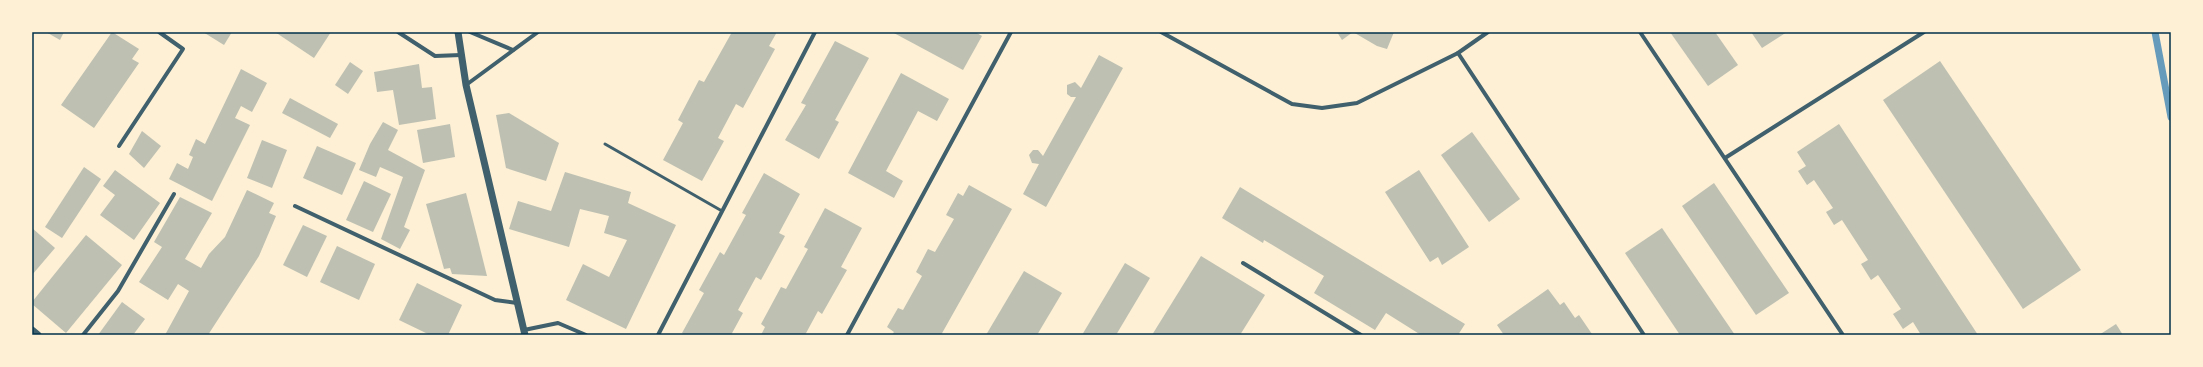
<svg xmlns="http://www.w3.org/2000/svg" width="2203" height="367" font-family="'Source Sans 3',sans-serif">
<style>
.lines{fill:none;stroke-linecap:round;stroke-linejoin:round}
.stream{stroke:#669bbc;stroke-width:7}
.building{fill:#bec0b2}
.service{stroke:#3f606c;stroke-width:3}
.minor{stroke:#3f606c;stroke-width:4}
.tertiary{stroke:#3f606c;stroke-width:7}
.neatline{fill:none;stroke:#003049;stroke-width:1.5}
</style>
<rect width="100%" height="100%" fill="#fdf0d5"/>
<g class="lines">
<!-- stream -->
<polyline class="stream" points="2155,32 2171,117"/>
</g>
<!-- building -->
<g class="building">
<polygon points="46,32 64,32 60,40"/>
<polygon points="112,32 139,49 132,59 139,63 94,128 61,105"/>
<polygon points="203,32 232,32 224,45"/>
<polygon points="275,32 331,32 314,58"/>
<polygon points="732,32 777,32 769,46 775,49 743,108 736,104 718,138 724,141 702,181 663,160 683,123 678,120 699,80 704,82"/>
<polygon points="892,32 975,32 982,36 963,70"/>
<polygon points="1337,32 1394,32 1387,49 1377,46 1353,32 1342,40"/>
<polygon points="1670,32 1715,32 1738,65 1708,86"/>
<polygon points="1751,32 1787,32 1762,48"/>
<polygon points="835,41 869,58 835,120 839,122 819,159 785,140 806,105 801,103"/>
<polygon points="1099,55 1123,68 1046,207 1023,194 1039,164 1032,163 1029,155 1033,150 1038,150 1043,156 1076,97 1071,97 1067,94 1067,85 1075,82 1081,88"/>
<polygon points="1940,61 2081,270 2023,309 1883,100"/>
<polygon points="350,62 363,71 348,94 335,85"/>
<polygon points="419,64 422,88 432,87 436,119 399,125 393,90 377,92 374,72"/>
<polygon points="241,69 267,83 252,112 241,106 235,118 250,125 212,201 169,179 177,163 188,169 193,157 189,155 196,139 205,144"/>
<polygon points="901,73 949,99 937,121 918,111 886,171 903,181 894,198 848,173"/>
<polygon points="290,98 338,124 330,138 282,113"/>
<polygon points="509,113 559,143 546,181 506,168 496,115"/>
<polygon points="383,122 398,130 388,150 425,170 404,227 410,230 400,249 381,239 403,177 380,167 376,177 359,170 370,144"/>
<polygon points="450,124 455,157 423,163 417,130"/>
<polygon points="1839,124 1978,335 1921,335 1913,322 1903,329 1893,314 1901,309 1878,275 1871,280 1861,264 1868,260 1842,220 1834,225 1826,212 1833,208 1814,180 1807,185 1798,171 1806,166 1797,152"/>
<polygon points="142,131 161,146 144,168 129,154"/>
<polygon points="1472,132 1520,199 1489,222 1441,155"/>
<polygon points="262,140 287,150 272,188 247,178"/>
<polygon points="317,146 356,163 342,195 303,178"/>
<polygon points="84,167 101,179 62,238 45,227"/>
<polygon points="115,170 160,203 134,240 100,215 115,195 103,186"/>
<polygon points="1419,170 1469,247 1442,265 1438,257 1430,262 1385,192"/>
<polygon points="565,172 631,192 628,203 676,225 626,329 566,300 583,264 609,277 627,240 604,233 609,216 580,209 569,247 509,229 518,201 551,211"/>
<polygon points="764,173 800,194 779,233 785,236 761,280 756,277 738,310 743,313 731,335 685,335 682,333 704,293 699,290 720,252 724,255 746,215 742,213"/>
<polygon points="364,181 391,194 373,232 346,220"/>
<polygon points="1714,183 1789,293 1756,315 1682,206"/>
<polygon points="969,185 1012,209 941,335 892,335 894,332 887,327 898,308 903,310 922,276 916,272 928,249 935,252 954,219 946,215 958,193 963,196"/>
<polygon points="1240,187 1465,324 1458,335 1421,335 1386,313 1375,330 1314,293 1324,276 1264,240 1263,243 1222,218"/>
<polygon points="247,190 274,203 269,213 276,216 259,256 208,335 165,335 189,291 178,284 168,300 139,282 162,247 154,242 180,197 212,213 185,259 201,268 209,254 225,237"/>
<polygon points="466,193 477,236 487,276 452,274 450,268 444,269 426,204"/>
<polygon points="825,208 862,228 841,267 847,270 822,314 818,311 805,335 761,335 765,327 761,324 781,287 786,289 808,249 804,247"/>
<polygon points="303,225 327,236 307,277 283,265"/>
<polygon points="32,228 55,248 32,275"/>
<polygon points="1662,228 1735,335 1680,335 1625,253"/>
<polygon points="86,235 122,265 66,333 32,304 32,302"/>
<polygon points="337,246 375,264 359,300 320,282"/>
<polygon points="1201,256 1265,295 1240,335 1152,335"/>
<polygon points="1125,263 1150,278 1116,335 1082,335"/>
<polygon points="1024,271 1062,293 1037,335 986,335"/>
<polygon points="417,283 462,305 448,335 430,335 399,320"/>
<polygon points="1548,289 1560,305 1564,302 1575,318 1579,315 1592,334 1504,335 1497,325"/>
<polygon points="122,302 145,319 133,335 98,335"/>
<polygon points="2116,324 2123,335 2099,335"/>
</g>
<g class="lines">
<!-- service -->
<polyline class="service" points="605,144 722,211"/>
<!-- minor -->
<g class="minor">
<polyline points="398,32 435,56 461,55"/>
<polyline points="470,32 513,50"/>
<polyline points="1161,32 1292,104 1322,108 1357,103 1458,53"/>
<polyline points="1488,32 1458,53 1644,335"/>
<polyline points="1640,32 1843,335"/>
<polyline points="466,85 538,32"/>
<polyline points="119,146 183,49 159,32"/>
<polyline points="1725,158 1924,32"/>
<polyline points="295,206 495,300 517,303"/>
<polyline points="1243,263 1361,335"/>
<polyline points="524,330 558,323 586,335"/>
<polyline points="83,335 118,291 174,194"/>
<polyline points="658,335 815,32"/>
<polyline points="847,335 1011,32"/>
</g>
<!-- tertiary -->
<g class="tertiary">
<polyline points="458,32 466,85 525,335"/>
<polyline points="32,330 38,335"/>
</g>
</g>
<!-- border -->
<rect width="2203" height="367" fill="none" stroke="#fdf0d5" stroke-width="66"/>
<rect x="33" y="33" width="2137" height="301" class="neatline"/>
</svg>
